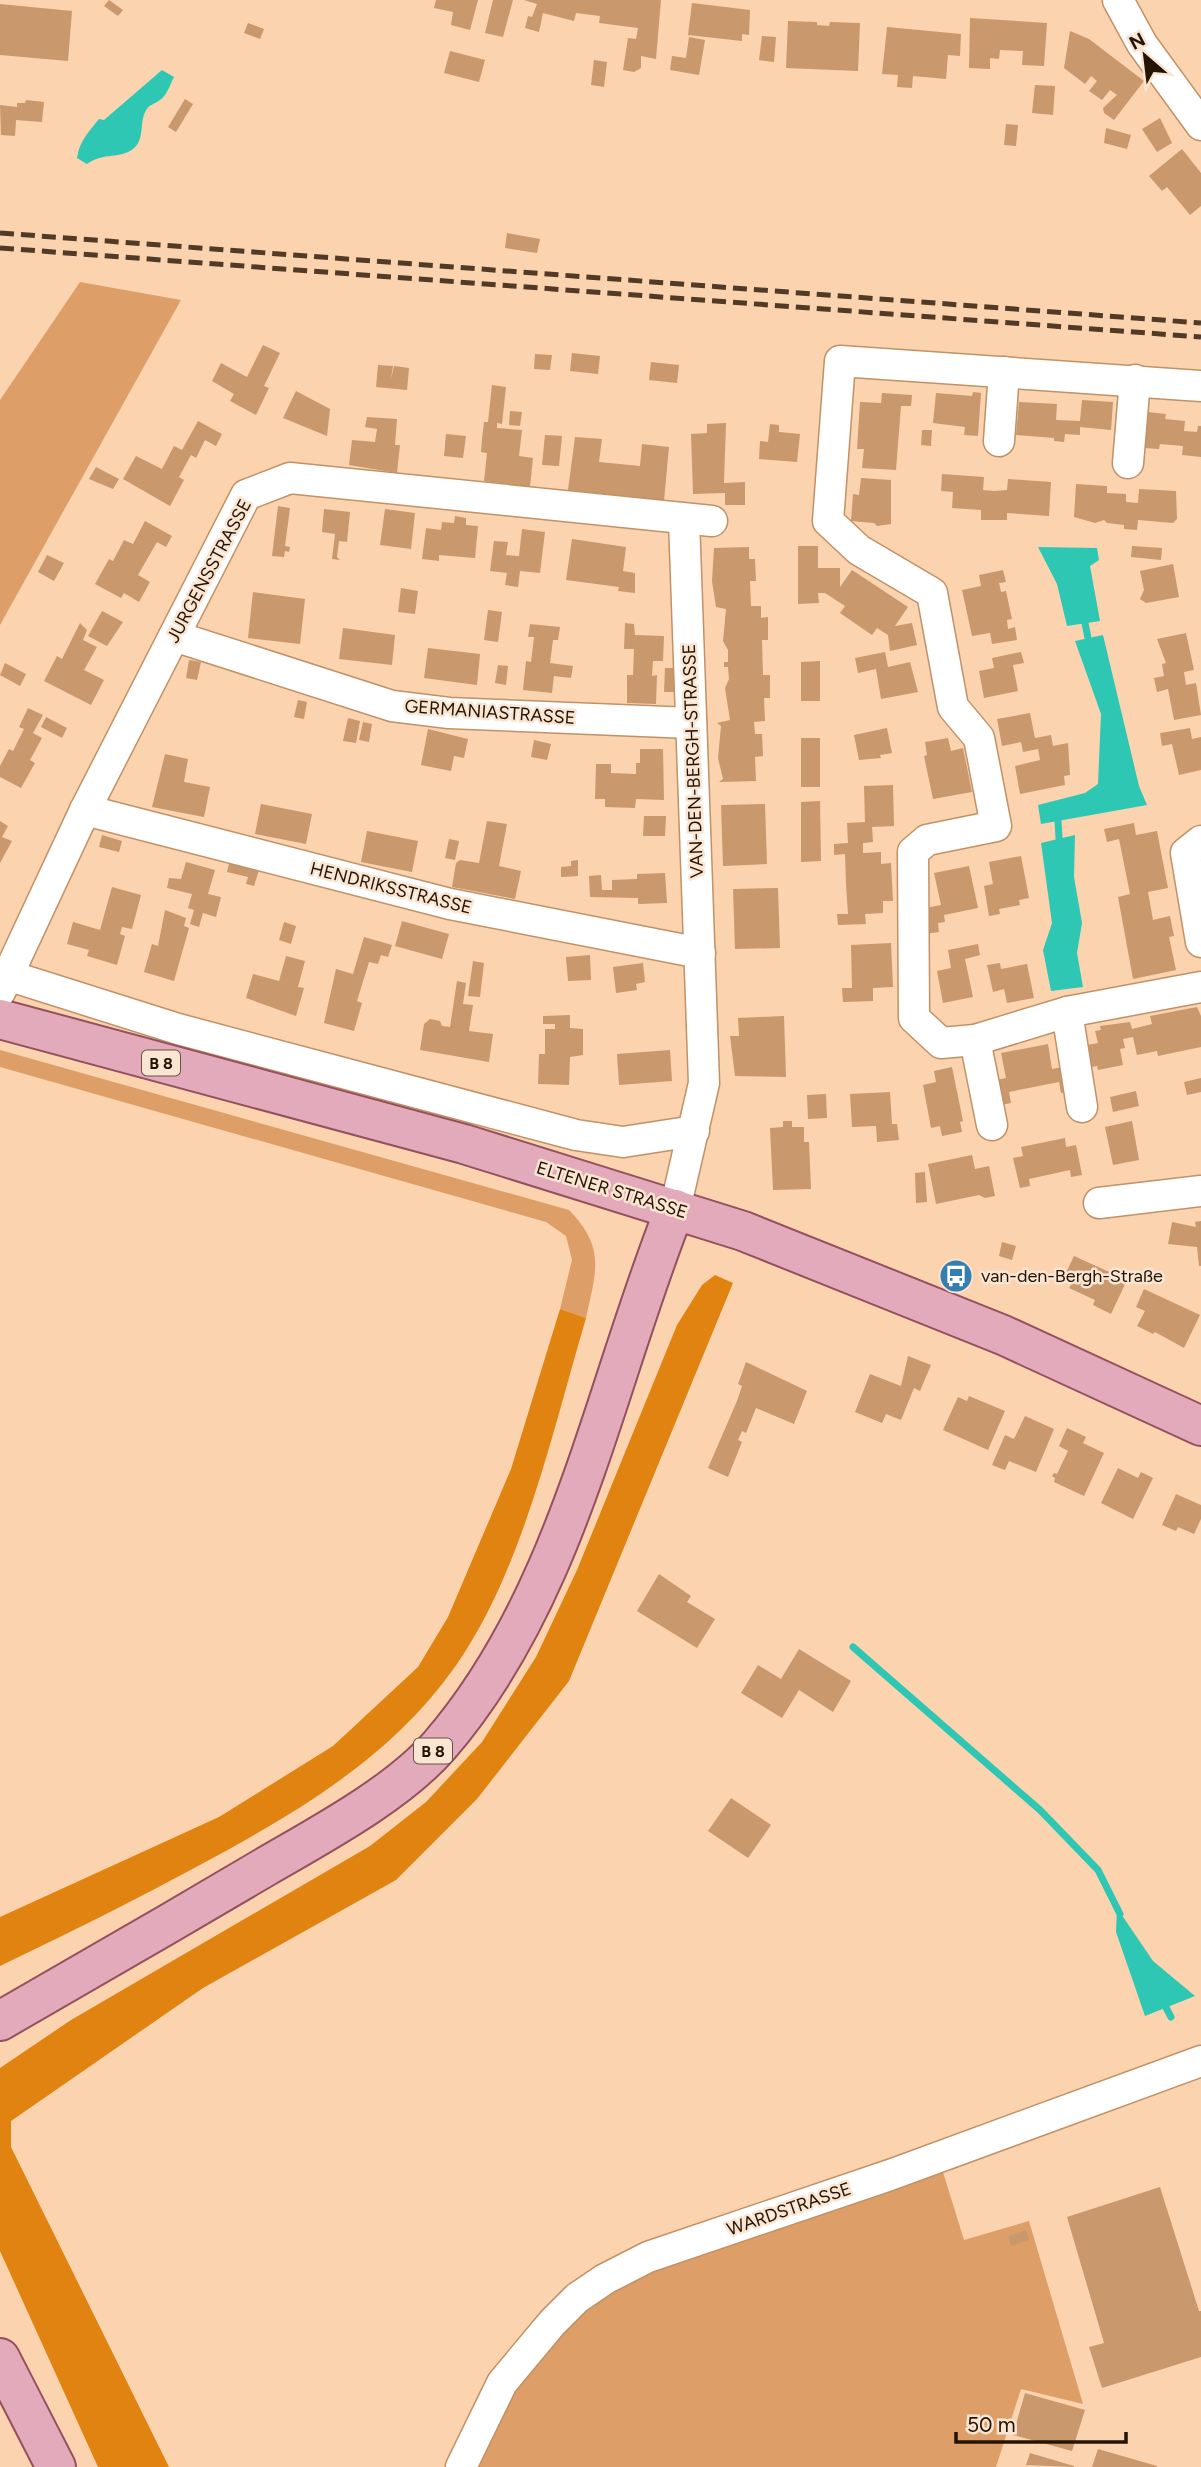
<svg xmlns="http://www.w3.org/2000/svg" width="1201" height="2467" font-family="Figtree,sans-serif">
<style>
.green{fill:#dd9f67}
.forest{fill:#e08310}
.water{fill:#2dc7b4}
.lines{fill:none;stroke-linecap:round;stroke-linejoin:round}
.stream{stroke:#2dc7b4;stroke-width:7}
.building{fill:#c9986c}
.minor-casing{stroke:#c29166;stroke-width:33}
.major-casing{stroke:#94515d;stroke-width:42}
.minor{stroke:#fff;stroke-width:30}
.major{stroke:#e3aabb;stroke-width:38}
.rail{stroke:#523b26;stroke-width:5;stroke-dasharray:14 7;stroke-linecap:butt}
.labels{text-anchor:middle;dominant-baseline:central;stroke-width:5;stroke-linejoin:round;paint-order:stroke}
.shield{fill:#fae5d3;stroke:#665341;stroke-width:2}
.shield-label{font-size:16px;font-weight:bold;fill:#261403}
.street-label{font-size:18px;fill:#261403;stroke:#fae5d3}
.poi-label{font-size:18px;fill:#261403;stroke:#fae5d3;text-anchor:start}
</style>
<rect width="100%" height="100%" fill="#fcd3af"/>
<!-- green -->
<g class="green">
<polygon points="80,282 181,300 0,625 0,400"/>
<path d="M0,1050L569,1210C606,1248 596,1271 586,1318L560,1309L572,1260L566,1236L546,1222L0,1067Z"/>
<polygon points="942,2169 964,2240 1029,2221 1083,2404 1021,2389 996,2467 473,2467 497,2415 554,2338 600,2298 661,2263"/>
</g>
<!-- forest -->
<g class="forest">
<polygon points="715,1275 733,1283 569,1681 477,1799 396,1880 203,1988 11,2121 11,2147 169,2467 98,2467 0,2251 0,2068 71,2020 370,1846 426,1802 482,1742 536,1657 577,1570 677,1325 702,1285"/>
<path d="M560,1309L586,1318C554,1426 525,1560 463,1655C398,1754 300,1811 198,1866C133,1901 67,1934 0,1966V1917L219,1817L333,1746L418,1667L448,1617L511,1469Z"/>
</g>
<!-- water -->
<g class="water">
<path d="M162,70L174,77C170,85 167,95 160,100C155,104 150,104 147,109C138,121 146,139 133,149C120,159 104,152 87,164L77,158C79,142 89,131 99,119L104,120Z"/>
<polygon points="1038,547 1097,548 1099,560 1090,566 1100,621 1067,626 1057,584"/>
<polygon points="1103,635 1139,786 1147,805 1041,824 1038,805 1085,793 1098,784 1101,714 1075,641"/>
<polygon points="1075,835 1074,877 1082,923 1077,953 1083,987 1051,991 1043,950 1052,923 1041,843"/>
<polygon points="1117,1908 1153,1961 1195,1996 1145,2016 1116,1932"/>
</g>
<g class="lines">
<!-- stream -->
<g class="stream">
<polyline points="1085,623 1088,638"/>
<polyline points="1058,821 1059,838"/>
<polyline points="853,1647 1040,1810 1098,1870 1120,1914"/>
<polyline points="1162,2000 1171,2017"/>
</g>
</g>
<!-- building -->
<g class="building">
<polygon points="109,0 123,10 118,16 104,6"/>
<polygon points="436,0 478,0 470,30 451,25 453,12 434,8"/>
<polygon points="493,0 513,0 503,37 485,33"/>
<polygon points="524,0 661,0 656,59 641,56 641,68 634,72 623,70 628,38 636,39 638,28 599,23 600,16 576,13 574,21 543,13 539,32 525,28 528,16 532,17 537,4"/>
<polygon points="692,3 750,10 749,35 742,34 742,41 688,35"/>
<polygon points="0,4 72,11 68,61 0,55"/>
<polygon points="970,18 1047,23 1044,66 1022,65 1023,51 1000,50 999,59 990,58 990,69 969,68"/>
<polygon points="788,21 817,22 817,25 829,26 830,22 860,23 858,71 786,68"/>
<polygon points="248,23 264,29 260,39 244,33"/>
<polygon points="887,27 961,34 960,56 948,55 946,79 913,76 912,88 897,87 898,75 882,74"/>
<polygon points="1070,31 1089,39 1144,81 1114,120 1104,113 1103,108 1117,95 1110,90 1102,100 1089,91 1097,81 1091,76 1085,84 1064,68"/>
<polygon points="762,36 776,37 774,62 759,60"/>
<polygon points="689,37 705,40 699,75 670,70 672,56 686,58"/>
<polygon points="450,51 485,60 479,82 444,73"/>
<polygon points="594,60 607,62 604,87 591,85"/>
<polygon points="1035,85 1055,86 1053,115 1032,113"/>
<polygon points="185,99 193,104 176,132 168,127"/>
<polygon points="26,100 44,102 42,122 16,120 15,136 1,135 0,105 17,107 17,103 25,103"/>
<polygon points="1160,118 1172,143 1157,152 1142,129"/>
<polygon points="1006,124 1018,125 1016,146 1004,145"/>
<polygon points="1106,128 1131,135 1127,149 1104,143"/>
<polygon points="1182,149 1201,173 1201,206 1190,215 1167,187 1162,191 1149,176"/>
<polygon points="507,233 540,239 537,253 505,248"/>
<polygon points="263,345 280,353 264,386 269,388 256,415 230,401 234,394 212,381 221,363 247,377"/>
<polygon points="572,353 600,356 598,374 570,371"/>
<polygon points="535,354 552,355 550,370 534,369"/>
<polygon points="651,362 679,365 677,383 649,380"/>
<polygon points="378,365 393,366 391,379 394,366 409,368 407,390 376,387"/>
<polygon points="492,385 506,387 502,424 497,423 497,428 522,430 519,456 533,458 530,487 484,481 487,453 481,452 482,439 484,422 488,422"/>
<polygon points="296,391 330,409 327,436 283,418"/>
<polygon points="973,392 981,393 978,436 964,435 965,427 933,423 936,393 972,396"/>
<polygon points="882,393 912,395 911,406 901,406 896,470 862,468 864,449 857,449 860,402 881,403"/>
<polygon points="1082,400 1113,402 1111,430 1080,427 1080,435 1065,434 1064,442 1054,441 1054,438 1016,435 1019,402 1057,404 1056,420 1080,421"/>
<polygon points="510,411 522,412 520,426 509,425"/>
<polygon points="1147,412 1166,414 1165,419 1185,421 1184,431 1197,432 1198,426 1201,426 1201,457 1182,455 1183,446 1160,444 1159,449 1144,448"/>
<polygon points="367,417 397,419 395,445 400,445 397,473 349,465 352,440 375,442 377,429 365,427"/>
<polygon points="198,421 222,434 216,446 205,440 196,458 191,455 179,477 184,480 170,506 123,479 136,456 162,469 174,446 182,450"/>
<polygon points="726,423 724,483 745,482 745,505 725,505 725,493 693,494 691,434 707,433 707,424"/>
<polygon points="770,424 779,425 779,432 800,434 797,462 759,459 760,441 768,442"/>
<polygon points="922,430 932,430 931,446 921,445"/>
<polygon points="446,434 466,436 463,458 444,456"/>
<polygon points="545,435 562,436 559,466 542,465"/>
<polygon points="575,437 602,439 599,462 640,466 642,444 669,447 664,501 568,490"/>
<polygon points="96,467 119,479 113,489 89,479"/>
<polygon points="942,474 984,477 983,490 994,491 1007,490 1008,479 1051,482 1049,516 1007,513 1007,520 981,520 981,510 952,508 953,492 941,491"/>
<polygon points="861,478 891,480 891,524 877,526 874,523 851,521 853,494 859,495"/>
<polygon points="1076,484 1107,486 1107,493 1126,494 1126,502 1138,503 1139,489 1176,491 1177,519 1173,523 1138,520 1137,530 1124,529 1124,525 1107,523 1104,520 1095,523 1074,517"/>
<polygon points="278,506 290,508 285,546 290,547 289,552 285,551 284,557 272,556"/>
<polygon points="324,509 350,512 347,542 339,541 337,557 340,560 332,559 335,534 322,532"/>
<polygon points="385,509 415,513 411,549 380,545"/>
<polygon points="455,516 466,518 466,525 478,526 475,558 439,555 439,561 422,559 426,528 441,530 442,522 454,523"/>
<polygon points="145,521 172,536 166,547 157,542 138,575 150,582 139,602 124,593 121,598 95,584 109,559 113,561 124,540 133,544"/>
<polygon points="522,529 545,532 540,573 520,571 518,587 505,585 507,573 490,571 494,541 508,542 506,555 519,556"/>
<polygon points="572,539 626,547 623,571 635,573 635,593 618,591 619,587 566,580"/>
<polygon points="798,546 818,546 818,568 840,568 840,587 852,570 908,607 895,626 912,623 917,645 890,651 888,635 877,628 872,635 840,613 845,606 825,593 818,593 819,603 798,604"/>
<polygon points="1132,546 1162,548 1161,560 1131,557"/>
<polygon points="749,547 749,559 755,559 756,581 750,581 751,606 761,606 761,618 768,617 768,640 762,640 763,675 770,675 770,698 764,698 765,721 754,722 755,734 762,734 763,756 755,757 756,781 719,782 723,779 718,758 721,726 717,723 730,720 725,688 729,679 728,667 724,667 724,662 728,662 728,650 723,641 726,609 716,607 712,581 714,548"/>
<polygon points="47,555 64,563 54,581 38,572"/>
<polygon points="1173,564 1179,597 1146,603 1140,599 1144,590 1140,571"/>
<polygon points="1003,570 1006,582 999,583 1001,592 1006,591 1012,619 1007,620 1008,629 1015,627 1017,640 992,644 990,633 972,636 962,590 981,586 979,575"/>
<polygon points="401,588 418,591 415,614 398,612"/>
<polygon points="253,592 305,599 300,644 248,638"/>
<polygon points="488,610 502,612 498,642 484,640"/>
<polygon points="102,611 123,622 107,646 88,636"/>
<polygon points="80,623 87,630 83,640 97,647 84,670 104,680 91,705 44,681 57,656 62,659"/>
<polygon points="625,623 634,624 635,635 664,636 663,661 653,661 652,676 657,675 656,704 627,703 627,675 633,675 634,649 624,649"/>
<polygon points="530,624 560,627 558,640 553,640 550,663 573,666 571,678 554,676 552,693 523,690 526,661 531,662 534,637 528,637"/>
<polygon points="343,628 395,635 392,665 339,659"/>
<polygon points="1186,633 1194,670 1184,672 1186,685 1196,683 1201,715 1174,720 1168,689 1157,692 1154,678 1164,676 1162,664 1166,663 1157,639"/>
<polygon points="428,648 480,654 477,685 424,678"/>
<polygon points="885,652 888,667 910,662 918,692 881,699 876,669 858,673 855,658"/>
<polygon points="1021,652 1024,663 1013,665 1018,691 984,698 979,671 994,668 992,658"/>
<polygon points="189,660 201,662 197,680 186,678"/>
<polygon points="820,661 820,701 801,701 801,662"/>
<polygon points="5,663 26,674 20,686 0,675"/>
<polygon points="498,665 508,666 506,685 495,683"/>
<polygon points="665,668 679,668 678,692 664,692"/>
<polygon points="298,700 307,702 304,719 294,717"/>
<polygon points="28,708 43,715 33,733 42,738 30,760 35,763 21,788 0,777 0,766 9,749 13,751 24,729 19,727"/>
<polygon points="1030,713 1035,738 1051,735 1053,746 1068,743 1070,775 1064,776 1065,785 1020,794 1015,766 1040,760 1038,749 1023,752 1021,742 1002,746 997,719"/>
<polygon points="46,717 67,728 62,738 41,727"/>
<polygon points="348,718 360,721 356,743 343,741"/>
<polygon points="363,722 372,724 369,742 359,740"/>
<polygon points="887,728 892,753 880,755 881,758 859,760 854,735"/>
<polygon points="1190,728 1192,739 1201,737 1201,770 1179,775 1172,744 1162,746 1160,733"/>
<polygon points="428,729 468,739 464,758 454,756 451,771 421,765"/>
<rect x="801" y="738" width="19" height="49"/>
<polygon points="948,738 951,751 963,748 972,792 933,799 924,756 927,755 925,742"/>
<polygon points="534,740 551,744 547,760 531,757"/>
<polygon points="640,749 663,749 664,800 636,799 635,808 605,807 605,799 595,799 596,764 611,764 611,773 636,774 636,763 640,763"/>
<polygon points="165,754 188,759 184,782 210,787 204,817 152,807"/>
<polygon points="893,785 894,826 872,827 873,842 863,843 863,853 881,852 881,864 891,863 893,901 883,901 883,913 865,914 866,924 838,925 837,914 848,914 846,884 845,854 834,855 834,844 848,843 847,823 865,822 864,786"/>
<polygon points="820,801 821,861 801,862 801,802"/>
<polygon points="261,804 312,814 306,844 255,834"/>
<polygon points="765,804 767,864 723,866 721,805"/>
<polygon points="644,816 666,816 665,836 643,836"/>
<polygon points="0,821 8,826 2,837 12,841 0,863"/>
<polygon points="487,821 507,824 499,866 521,871 515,899 452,887 456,863 460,860 479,863"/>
<polygon points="1134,823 1136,835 1157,831 1168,888 1148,892 1153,920 1170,916 1174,936 1169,937 1176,970 1133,979 1118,897 1130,894 1119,839 1107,842 1104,829"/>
<polygon points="367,831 418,841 412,872 361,862"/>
<polygon points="102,835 122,841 119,852 99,847"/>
<polygon points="449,839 459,841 455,860 445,858"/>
<polygon points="1021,856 1029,898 1019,900 1020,905 999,909 1000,914 989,916 984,886 993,884 989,862"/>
<polygon points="230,859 260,867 254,886 246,884 248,877 227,872"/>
<polygon points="578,860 578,876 561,877 561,867 571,866 571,861"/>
<polygon points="186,862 215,870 208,894 221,897 216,917 203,913 199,927 190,924 194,910 188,908 192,894 167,888 169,878 181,879"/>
<polygon points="969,866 978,908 944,915 945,922 938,923 939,932 925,934 925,908 941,905 934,873"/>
<polygon points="665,873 667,903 638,904 638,898 590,897 589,876 601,875 602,890 612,890 612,880 637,879 637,874"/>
<polygon points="112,887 141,895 132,929 122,927 120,934 125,936 117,965 87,956 89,950 67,944 73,922 100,930"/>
<polygon points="778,888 780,948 735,949 733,889"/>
<polygon points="165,910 186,918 184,926 189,928 174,981 144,972 152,944 158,946"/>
<polygon points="402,921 449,934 442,959 395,946"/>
<polygon points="284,922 296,926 291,944 279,940"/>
<polygon points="364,937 392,945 388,957 381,955 378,964 369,962 357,1001 362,1003 354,1031 324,1023 336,969 353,974"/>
<polygon points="891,943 893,987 873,988 873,1001 843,1002 842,988 852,988 851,945"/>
<polygon points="978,944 980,955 965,959 973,997 943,1003 937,971 951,968 948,950"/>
<polygon points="590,955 591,980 568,981 566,957"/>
<polygon points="286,956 305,961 298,987 304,988 296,1016 246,998 253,974 279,981"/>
<polygon points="473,961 484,963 480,997 468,996"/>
<polygon points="643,963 645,982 636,984 637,990 616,993 613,967"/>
<polygon points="1000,963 1001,969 1027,964 1034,998 1007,1003 1004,989 993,992 987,965"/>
<polygon points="457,981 466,983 463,1004 473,1005 469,1031 493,1034 489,1062 420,1050 424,1024 430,1019 440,1021 442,1026 450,1027"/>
<polygon points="1197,1007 1201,1016 1201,1047 1158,1056 1157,1051 1137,1055 1133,1037 1123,1039 1125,1048 1120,1049 1123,1065 1098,1070 1097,1066 1087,1068 1082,1046 1098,1043 1095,1031 1101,1030 1100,1026 1130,1022 1132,1029 1152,1024 1150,1016"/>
<polygon points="570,1015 570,1028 583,1029 583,1055 570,1057 569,1085 538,1084 539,1054 545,1054 545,1029 555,1029 555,1024 543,1024 543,1016"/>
<polygon points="784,1016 786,1077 735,1076 730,1036 739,1036 738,1018"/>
<polygon points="1048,1044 1052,1069 1067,1066 1072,1091 1061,1093 1059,1082 1009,1092 1011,1103 996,1106 991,1081 1006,1078 1001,1053"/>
<polygon points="670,1050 672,1081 619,1085 617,1054"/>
<polygon points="952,1067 963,1121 960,1122 962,1132 942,1136 940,1126 931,1128 923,1085 936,1082 934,1071"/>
<polygon points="1201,1078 1201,1092 1187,1095 1184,1082"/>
<polygon points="1136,1091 1139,1106 1113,1112 1110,1097"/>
<polygon points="890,1092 892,1124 897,1124 899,1140 877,1142 876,1126 852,1127 850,1094"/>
<polygon points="826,1094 827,1118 808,1119 807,1095"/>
<polygon points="783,1121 792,1121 792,1127 804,1127 804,1142 809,1142 811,1189 773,1190 770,1128 783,1127"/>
<polygon points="1132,1121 1139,1160 1113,1165 1105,1127"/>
<polygon points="1065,1138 1066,1147 1076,1145 1082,1175 1071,1177 1070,1170 1029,1179 1030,1186 1020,1188 1013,1158 1023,1156 1021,1147"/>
<polygon points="972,1155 975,1169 989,1166 995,1196 985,1198 979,1195 936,1204 928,1164"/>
<polygon points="925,1172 927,1202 916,1203 915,1173"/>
<polygon points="1201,1221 1201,1266 1199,1266 1197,1247 1168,1244 1172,1222 1196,1227 1195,1222"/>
<polygon points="1002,1242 1016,1246 1012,1260 999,1256"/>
<polygon points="1074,1256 1127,1280 1111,1314 1093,1305 1095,1300 1069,1288 1074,1280 1065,1275"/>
<polygon points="1144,1289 1200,1315 1184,1348 1155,1332 1153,1334 1137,1326 1145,1311 1136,1307"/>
<polygon points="908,1356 931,1365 920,1391 914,1388 901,1420 886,1414 882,1423 855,1412 870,1374 901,1386"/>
<polygon points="746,1362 807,1391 794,1424 756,1408 746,1433 742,1431 738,1440 742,1442 728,1477 708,1468 737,1401 742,1386 738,1384"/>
<polygon points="969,1396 1005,1411 988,1450 943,1430 958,1397 967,1401"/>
<polygon points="1025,1416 1054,1429 1036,1472 1009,1461 1005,1470 992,1465 1005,1435 1014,1439"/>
<polygon points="1067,1428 1086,1437 1083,1443 1104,1453 1084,1496 1054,1482 1055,1478 1052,1476 1054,1473 1057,1474 1068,1451 1059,1446"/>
<polygon points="1118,1468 1138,1478 1141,1472 1153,1478 1133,1519 1101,1503"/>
<polygon points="1176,1494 1201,1505 1201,1519 1194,1534 1178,1527 1176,1531 1162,1525"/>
<polygon points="659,1574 691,1596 687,1602 715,1619 697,1648 637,1611"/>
<polygon points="799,1649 851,1681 833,1712 799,1690 782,1718 741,1693 758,1665 781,1679"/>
<polygon points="731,1798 771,1825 748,1858 708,1831"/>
<polygon points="1160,2187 1199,2311 1201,2311 1201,2357 1102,2388 1089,2347 1104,2343 1067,2217"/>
<polygon points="1026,2230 1029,2240 1011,2246 1008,2236"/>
<polygon points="1025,2393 1085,2410 1072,2451 1013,2435"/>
<polygon points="1098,2449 1157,2466 1157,2467 1092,2467"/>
<polygon points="1030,2453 1074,2466 1074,2467 1026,2465"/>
</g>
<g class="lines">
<defs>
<g id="minor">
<polyline points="1118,0 1142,44 1201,125"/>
<polyline points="1201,386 840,361 828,521 859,550 932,593 953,707 979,738 996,826 927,840 913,852 914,1018 941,1043 975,1040 1067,1012 1201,987"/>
<polyline points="999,441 1004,372"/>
<polyline points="1128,463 1135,380"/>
<polyline points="174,636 392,706 449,713 691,723"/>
<polyline points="85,810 450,904 700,953"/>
<polyline points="1201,841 1186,853 1201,942"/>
<polyline points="7,975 178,1029 576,1135 623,1142 694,1131"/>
<polyline points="0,992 85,810 246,495 290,478 712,521"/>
<polyline points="1067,1012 1082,1107"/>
<polyline points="975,1040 992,1125"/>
<polyline points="1099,1203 1201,1191"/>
<polyline points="675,1209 704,1083 684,519"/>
<polyline points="461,2467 502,2383 552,2323 577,2298 605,2279 648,2257 890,2175 1201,2061"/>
</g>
<g id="major">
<polyline points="0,1019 464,1144 743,1231 1003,1335 1201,1426"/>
<path d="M0,2021C89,1970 177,1919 265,1867C320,1835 397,1794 439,1746C569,1596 603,1389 675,1209"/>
<polyline points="0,2358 56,2467"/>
</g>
</defs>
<!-- minor casing -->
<use href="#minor" class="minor-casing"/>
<!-- major casing -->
<use href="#major" class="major-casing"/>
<!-- minor -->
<use href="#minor" class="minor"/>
<!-- major -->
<use href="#major" class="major"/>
<!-- rail -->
<g class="rail">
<polyline points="0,233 1201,323"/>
<polyline points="0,248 1201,337"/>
</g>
</g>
<!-- icons -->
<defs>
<symbol id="bus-disc" viewBox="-11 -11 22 22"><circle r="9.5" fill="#347eb2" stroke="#fae5d3"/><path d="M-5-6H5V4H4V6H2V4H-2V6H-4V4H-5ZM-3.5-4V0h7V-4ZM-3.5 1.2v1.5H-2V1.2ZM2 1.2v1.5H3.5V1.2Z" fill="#fff"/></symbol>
</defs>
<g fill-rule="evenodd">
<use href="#bus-disc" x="937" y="1257" width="38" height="38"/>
</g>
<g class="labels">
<!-- shield labels -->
<g class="shield">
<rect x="142" y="1050.5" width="38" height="25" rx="5"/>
<rect x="414" y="1738.5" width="38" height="25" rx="5"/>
</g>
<g class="shield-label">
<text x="161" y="1063">B 8</text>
<text x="433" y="1751">B 8</text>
</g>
<!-- street labels -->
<g class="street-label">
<text transform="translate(209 571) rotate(-62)">JURGENSSTRASSE</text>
<text transform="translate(490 712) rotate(4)">GERMANIASTRASSE</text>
<text transform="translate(693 761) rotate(-92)">VAN-DEN-BERGH-STRASSE</text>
<text transform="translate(391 888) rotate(14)">HENDRIKSSTRASSE</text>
<text transform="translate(612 1190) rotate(17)">ELTENER STRASSE</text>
<text transform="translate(789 2209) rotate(-19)">WARDSTRASSE</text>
</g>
<!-- poi labels -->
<g class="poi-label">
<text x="981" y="1276">van-den-Bergh-Straße</text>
</g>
</g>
<!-- north arrow -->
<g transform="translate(1145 56) rotate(332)" stroke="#fae5d3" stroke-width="5" paint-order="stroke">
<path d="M0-5L12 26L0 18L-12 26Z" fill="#261403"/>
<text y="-10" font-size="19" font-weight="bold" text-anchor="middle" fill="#261403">N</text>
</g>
<!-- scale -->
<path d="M956 2432v10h170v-10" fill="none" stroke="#261403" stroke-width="3.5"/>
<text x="967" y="2432" font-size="21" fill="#261403" stroke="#fae5d3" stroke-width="5" paint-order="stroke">50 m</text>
</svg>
